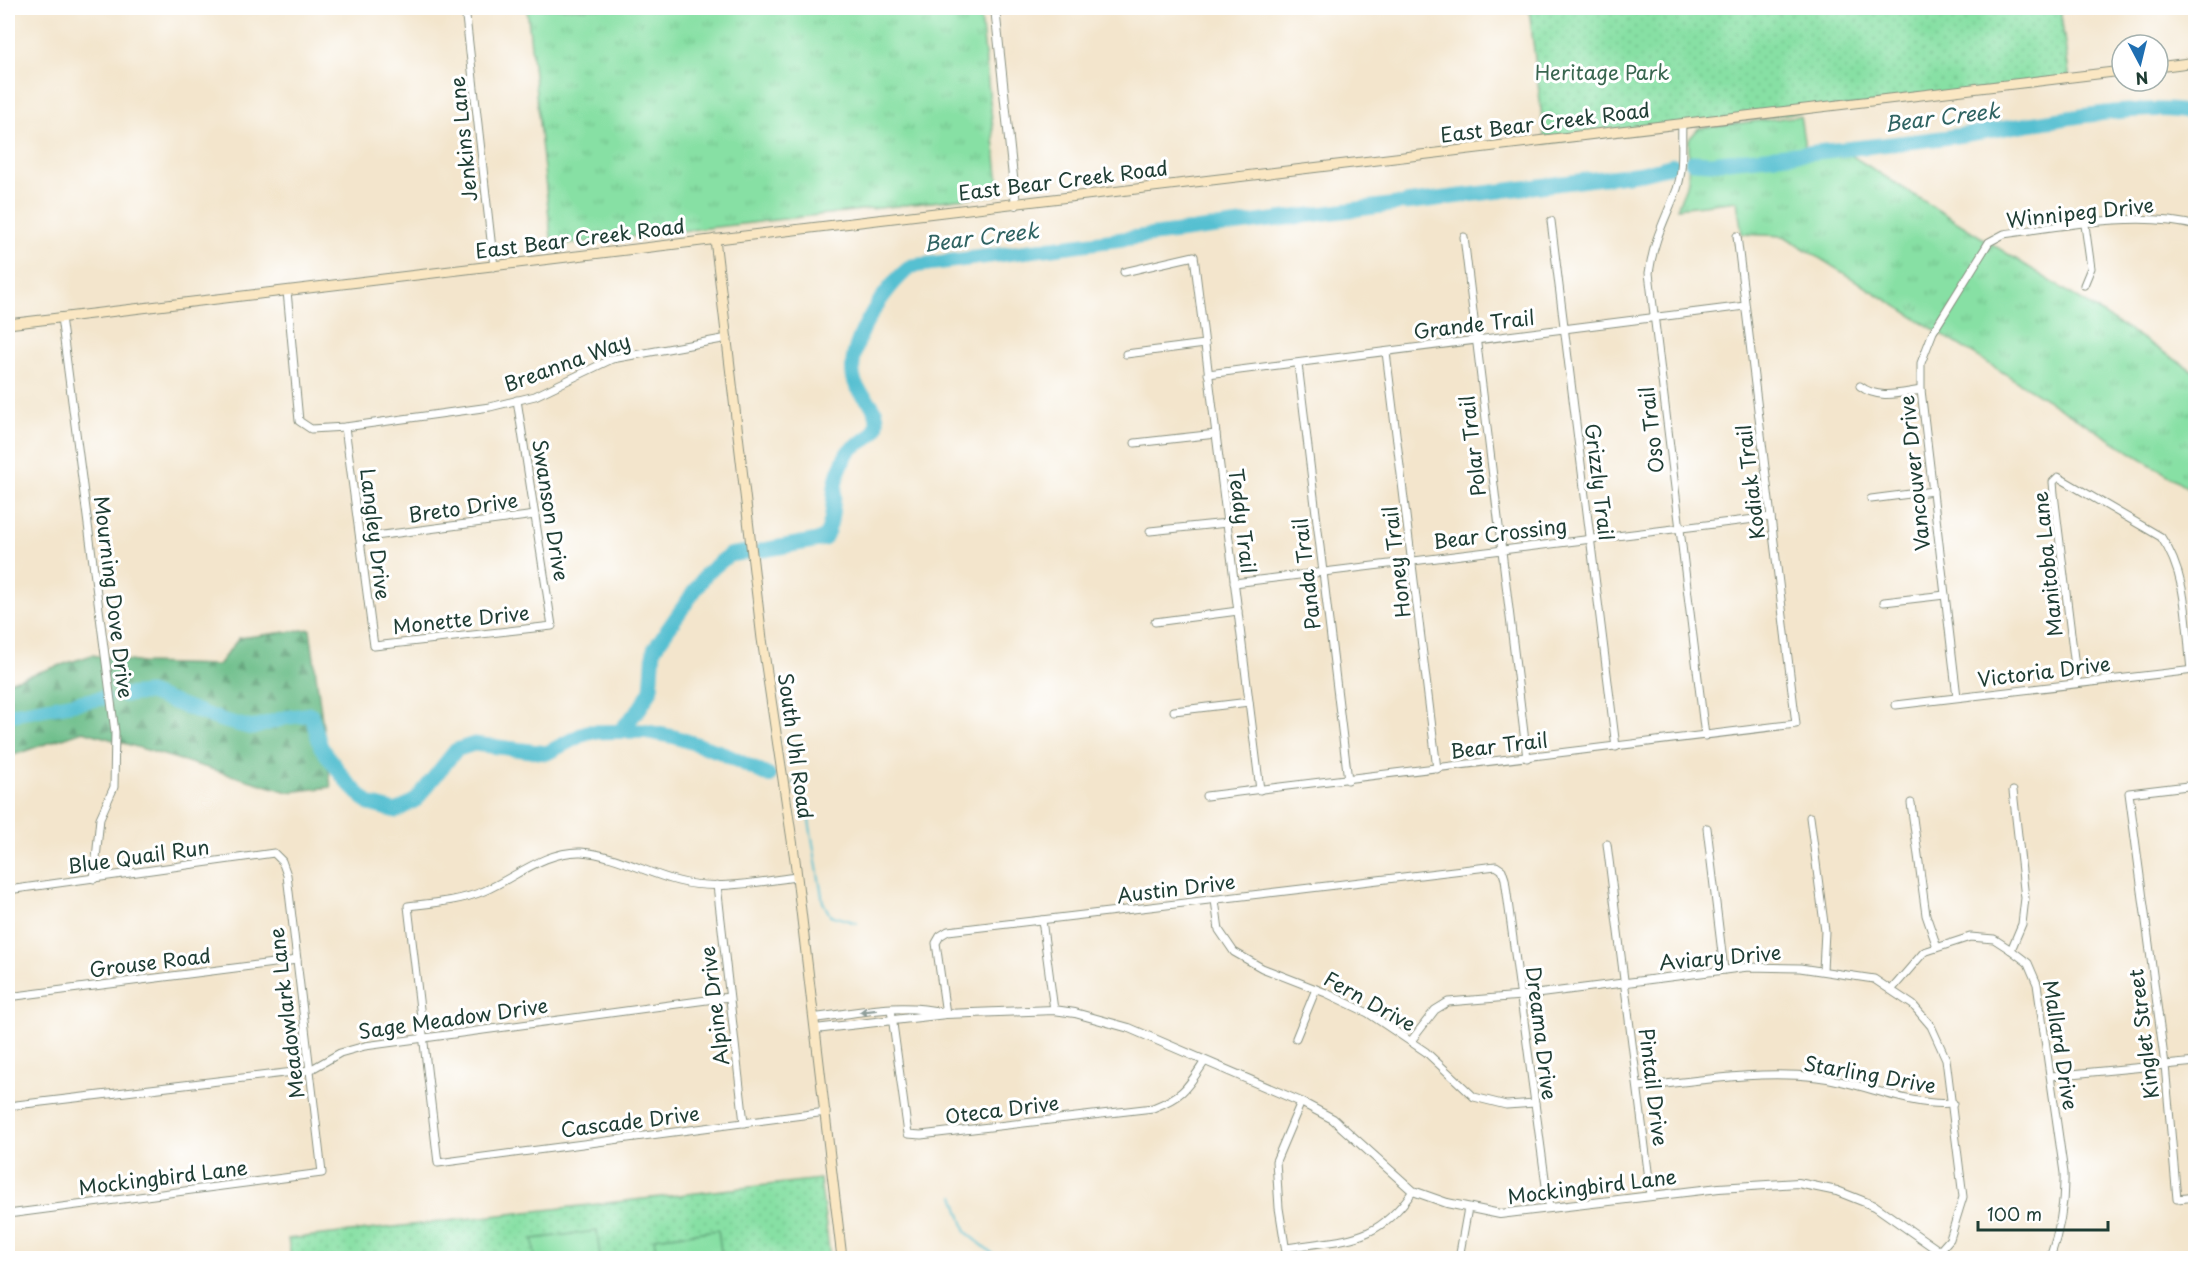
<svg xmlns="http://www.w3.org/2000/svg" width="2203" height="1266" font-family="'Playpen Sans',sans-serif">
<style>
.grass{fill:url(#grass-tufts);stroke:#538e6c;stroke-width:1.5}
.forest{fill:url(#forest-firs);stroke:#467e5f;stroke-width:1.5}
.park{fill:url(#park-dots);stroke:#538e6c;stroke-width:1.5}
.pitch{fill:#87e0a4;stroke:#538e6c;stroke-width:1.5}
.lines{fill:none;stroke-linecap:round;stroke-linejoin:round}
.stream{stroke:#56c0d1;stroke-width:2}
.river{stroke:#56c0d1;stroke-width:15}
.minor-casing{stroke:#899180;stroke-width:9}
.tertiary-casing{stroke:#899180;stroke-width:10}
.secondary-casing{stroke:#899180;stroke-width:11}
.minor{stroke:#fff;stroke-width:7}
.tertiary{stroke:#fff;stroke-width:8}
.secondary{stroke:#fae7c3;stroke-width:9}
.oneway{fill:#8f9e9a}
.labels{text-anchor:middle;dominant-baseline:central;stroke-width:6;stroke-linejoin:round;paint-order:stroke}
.park-label{font-size:20px;fill:#396650;stroke:#fff}
.street-label{font-size:20px;fill:#1f3d34;stroke:#fff}
.water-label{font-size:21px;font-style:italic;fill:#306463;stroke:#fff}
</style>
<defs>
<pattern id="grass-tufts" width="24" height="20" patternUnits="userSpaceOnUse" patternTransform="scale(1.5)"><rect width="24" height="20" fill="#87e0a4"/><path d="M3 7l-1-3M5 7V3M7 7l1-3M15 17l-1-3M17 17v-4M19 17l1-3" fill="none" stroke="#74c18e"/></pattern>
<pattern id="forest-firs" width="22" height="20" patternUnits="userSpaceOnUse" patternTransform="scale(1.5)"><rect width="22" height="20" fill="#6dbe8a"/><path d="M5 1l3.5 6h-7zM16 11l3.5 6h-7z" fill="#599c72"/></pattern>
<pattern id="park-dots" width="8" height="8" patternUnits="userSpaceOnUse" patternTransform="scale(1.5)"><rect width="8" height="8" fill="#87e0a4"/><path d="M2 2h.1M6 6h.1" fill="none" stroke="#74c18e" stroke-width="1.8" stroke-linecap="round"/></pattern>
</defs>
<rect width="100%" height="100%" fill="#fff"/>
<filter id="ink" filterUnits="userSpaceOnUse"><feTurbulence type="fractalNoise" baseFrequency=".0167" numOctaves="2"/><feDisplacementMap in="SourceGraphic" scale="12" xChannelSelector="R" yChannelSelector="G"/><feConvolveMatrix kernelMatrix="1 2 1 2 8 2 1 2 1" color-interpolation-filters="sRGB"/></filter>
<filter id="wash" filterUnits="userSpaceOnUse"><feTurbulence type="fractalNoise" baseFrequency=".008" numOctaves="4" result="noise"/><feDisplacementMap in="SourceGraphic" scale="24" xChannelSelector="R" yChannelSelector="G"/><feGaussianBlur stdDeviation="1.35" result="paint"/><feColorMatrix in="noise" values="0 0 0 0 0 0 0 0 0 0 0 0 0 0 0 0 0 1.4 0 .05"/><feComposite in="paint" operator="in"/></filter>
<g filter="url(#wash)">
<rect width="100%" height="100%" fill="#f3e5cc"/>
<!-- grass -->
<g class="grass">
<polygon points="527,8 980,8 1000,194 552,246"/>
<polygon points="1800,116 1806,153 1846,152 2195,372 2195,492 1784,236 1742,234 1737,201 1677,208 1688,181 1689,139 1699,128"/>
</g>
<!-- forest -->
<polygon class="forest" points="310,629 331,787 288,792 83,731 8,757 8,682 92,655 142,663 218,665 239,638"/>
<!-- park -->
<g class="park">
<polygon points="1529,8 2060,8 2070,80 1545,143"/>
<polygon points="820,1179 830,1258 291,1258 288,1239"/>
</g>
<!-- pitch -->
<g class="pitch">
<polygon points="718,1230 722,1258 657,1258 654,1238"/>
<polygon points="597,1231 600,1258 535,1258 533,1239"/>
</g>
<g class="lines">
<!-- stream -->
<g class="stream">
<polyline points="793,783 799,785 806,803 823,902 830,915 857,923"/>
<polyline points="954,1196 966,1232 998,1258"/>
</g>
<!-- river -->
<g class="river">
<path d="M1692,162L1711,163C1793,154 1875,147 1956,136C2010,129 2152,97 2196,115"/>
<polyline points="1405,203 1642,173 1674,165"/>
<path d="M763,550L824,539C838,516 829,488 842,464C844,459 847,452 851,449C862,440 878,437 877,420C877,405 862,397 856,385C840,352 885,285 912,266L1397,204"/>
<polyline points="124,695 149,693 221,720 252,728 284,718 311,714 321,747 347,782 369,804 396,811 416,800 456,750 474,744 547,753 587,732 643,731 675,737 720,752 769,776"/>
<polyline points="8,715 103,698"/>
<polyline points="620,731 640,708 651,690 654,649 707,573 729,555 747,552"/>
</g>
</g>
</g>
<g filter="url(#ink)">
<g class="lines">
<defs>
<g id="minor">
<polyline points="465,8 494,267"/>
<path d="M1682,124C1681,144 1684,169 1677,189C1665,220 1654,238 1649,273L1705,736"/>
<polyline points="1551,221 1616,747"/>
<polyline points="1464,237 1527,758"/>
<polyline points="1124,272 1194,256 1260,790"/>
<polyline points="2084,285 2091,268 2085,225"/>
<polyline points="287,291 299,421 311,429 345,427 490,407 535,396 612,359 728,338"/>
<polyline points="61,317 115,732 114,787 100,818 94,879"/>
<polyline points="1386,352 1437,769"/>
<polyline points="1126,354 1205,344"/>
<polyline points="1298,364 1348,780"/>
<polyline points="1208,374 1745,306"/>
<path d="M1860,386C1878,400 1900,393 1921,390"/>
<polyline points="345,427 374,646 552,626 517,400"/>
<polyline points="1135,443 1216,434"/>
<polyline points="1871,499 1933,491"/>
<polyline points="1150,531 1227,523"/>
<polyline points="360,538 535,515"/>
<polyline points="1234,583 1771,517"/>
<polyline points="1884,602 1945,595"/>
<polyline points="1155,622 1238,611"/>
<path d="M2077,683L2054,494L2053,482L2058,477L2161,537C2188,575 2186,626 2191,670"/>
<path d="M1957,697L1921,390V363L1933,332L1989,242L2004,234C2061,226 2141,210 2196,226"/>
<polyline points="1896,705 2194,670"/>
<polyline points="1174,711 1249,702"/>
<polyline points="2196,785 2129,793 2165,1065 2177,1199 2196,1197"/>
<polyline points="1206,796 1796,724 1737,236"/>
<polyline points="1911,803 1926,915 1937,947"/>
<polyline points="1810,817 1825,931 1823,970"/>
<polyline points="1707,828 1724,970"/>
<polyline points="1607,844 1651,1195"/>
<path d="M796,877C758,882 716,891 678,881C646,873 614,854 581,852C545,851 516,877 484,891C460,901 434,903 408,906L438,1163L826,1112"/>
<polyline points="717,885 744,1123"/>
<polyline points="8,890 274,853 282,861 287,875 322,1173 8,1214"/>
<polyline points="1215,900 1219,930 1234,952 1262,968 1326,993 1368,1013 1426,1052 1474,1097 1506,1105 1535,1103"/>
<polyline points="1042,920 1054,1010"/>
<polyline points="2011,950 2022,924 2025,898 2013,791"/>
<path d="M1892,989L1924,952L1970,937L1994,939L2011,950L2028,963L2037,984L2064,1173C2065,1204 2060,1230 2050,1258"/>
<polyline points="8,997 297,960"/>
<path d="M891,1009L908,1134L921,1135L1153,1108C1184,1096 1187,1088 1205,1061"/>
<polyline points="946,1014 936,943 940,936 948,931 1496,866 1502,870 1505,879 1549,1208"/>
<polyline points="1296,1038 1316,989"/>
<polyline points="1411,1041 1435,1010 1448,1002 1521,996 1748,967 1800,968 1874,979 1913,1005 1931,1026 1946,1059 1963,1197 1950,1239 1933,1258"/>
<polyline points="2051,1076 2196,1062"/>
<path d="M1638,1087C1697,1081 1758,1070 1817,1077C1863,1082 1907,1107 1953,1103"/>
<polyline points="8,1106 310,1070 340,1053 365,1046 729,997"/>
<path d="M1286,1248C1347,1238 1375,1245 1413,1191"/>
<polyline points="1287,1258 1279,1208 1276,1161 1301,1102"/>
<polyline points="1459,1258 1468,1208"/>
</g>
<g id="tertiary">
<polyline points="995,8 1016,205"/>
<path d="M814,1018C856,1013 901,1002 943,1013"/>
<polyline points="815,1029 946,1014 1054,1010 1075,1013 1129,1028 1301,1102 1333,1119 1413,1191 1447,1203 1500,1214 1719,1188 1798,1183 1837,1191 1875,1206 1949,1258"/>
</g>
<g id="secondary">
<polyline points="2158,67 2196,62"/>
<polyline points="715,239 762,639 795,860 842,1258"/>
<polyline points="8,324 2122,71"/>
</g>
</defs>
<!-- minor casing -->
<use href="#minor" class="minor-casing"/>
<!-- tertiary casing -->
<use href="#tertiary" class="tertiary-casing"/>
<!-- secondary casing -->
<use href="#secondary" class="secondary-casing"/>
<!-- minor -->
<use href="#minor" class="minor"/>
<!-- tertiary -->
<use href="#tertiary" class="tertiary"/>
<!-- secondary -->
<use href="#secondary" class="secondary"/>
</g>
<!-- one-way arrows -->
<defs><path id="oneway-solid" d="M-6-.8H1V-3.2L6.5 0L1 3.2V.8H-6Z" transform="scale(1.5)"/></defs>
<use class="oneway" href="#oneway-solid" transform="translate(868 1011) rotate(173)"/>
</g>
<g class="labels">
<!-- park labels -->
<g class="park-label">
<text x="1602" y="72">Heritage Park</text>
</g>
<!-- street labels -->
<g class="street-label">
<text transform="translate(1545 122) rotate(-7)">East Bear Creek Road</text>
<text transform="translate(463 139) rotate(-96)">Jenkins Lane</text>
<text transform="translate(1063 180) rotate(-7)">East Bear Creek Road</text>
<text transform="translate(2080 212) rotate(-6)">Winnipeg Drive</text>
<text transform="translate(580 238) rotate(-7)">East Bear Creek Road</text>
<text transform="translate(1474 324) rotate(-7)">Grande Trail</text>
<text transform="translate(567 362) rotate(-20)">Breanna Way</text>
<text transform="translate(1651 430) rotate(-97)">Oso Trail</text>
<text transform="translate(1472 446) rotate(-97)">Polar Trail</text>
<text transform="translate(1914 473) rotate(-96)">Vancouver Drive</text>
<text transform="translate(1600 482) rotate(83)">Grizzly Trail</text>
<text transform="translate(1750 482) rotate(-97)">Kodiak Trail</text>
<text transform="translate(463 507) rotate(-8)">Breto Drive</text>
<text transform="translate(551 510) rotate(81)">Swanson Drive</text>
<text transform="translate(1243 521) rotate(83)">Teddy Trail</text>
<text transform="translate(1500 533) rotate(-7)">Bear Crossing</text>
<text transform="translate(376 534) rotate(83)">Langley Drive</text>
<text transform="translate(1396 562) rotate(-97)">Honey Trail</text>
<text transform="translate(2047 564) rotate(-96)">Manitoba Lane</text>
<text transform="translate(1306 574) rotate(-97)">Panda Trail</text>
<text transform="translate(114 597) rotate(83)">Mourning Dove Drive</text>
<text transform="translate(461 619) rotate(-6)">Monette Drive</text>
<text transform="translate(2044 671) rotate(-7)">Victoria Drive</text>
<text transform="translate(1499 745) rotate(-7)">Bear Trail</text>
<text transform="translate(796 746) rotate(82)">South Uhl Road</text>
<text transform="translate(138 856) rotate(-8)">Blue Quail Run</text>
<text transform="translate(1176 888) rotate(-7)">Austin Drive</text>
<text transform="translate(1720 957) rotate(-5)">Aviary Drive</text>
<text transform="translate(150 962) rotate(-7)">Grouse Road</text>
<text transform="translate(1370 1001) rotate(29)">Fern Drive</text>
<text transform="translate(714 1006) rotate(-97)">Alpine Drive</text>
<text transform="translate(286 1013) rotate(-97)">Meadowlark Lane</text>
<text transform="translate(453 1018) rotate(-8)">Sage Meadow Drive</text>
<text transform="translate(1542 1033) rotate(83)">Dreama Drive</text>
<text transform="translate(2143 1034) rotate(-97)">Kinglet Street</text>
<text transform="translate(2061 1045) rotate(81)">Mallard Drive</text>
<text transform="translate(1870 1074) rotate(10)">Starling Drive</text>
<text transform="translate(1654 1087) rotate(83)">Pintail Drive</text>
<text transform="translate(1002 1109) rotate(-7)">Oteca Drive</text>
<text transform="translate(630 1121) rotate(-7)">Cascade Drive</text>
<text transform="translate(163 1177) rotate(-7)">Mockingbird Lane</text>
<text transform="translate(1592 1186) rotate(-7)">Mockingbird Lane</text>
</g>
<!-- water labels -->
<g class="water-label">
<text transform="translate(1942 116) rotate(-7)">Bear Creek</text>
<text transform="translate(981 236) rotate(-7)">Bear Creek</text>
</g>
</g>
<!-- margin -->
<rect width="2203" height="1266" fill="none" stroke="#fff" stroke-width="30"/>
<!-- north arrow -->
<g transform="translate(2140 63) rotate(173)"><circle r="28" fill="#ffffff" stroke="#a5b1ae" stroke-width="1.5"/>
<path d="M0-4.5L10 22L0 15L-10 22Z" fill="#1f6fb2"/>
<text y="-9" font-size="16" font-weight="bold" text-anchor="middle" fill="#1f3d34">N</text>
</g>
<!-- scale -->
<path d="M1978 1221v9h130v-9" fill="none" stroke="#1f3d34" stroke-width="3"/>
<text x="1987" y="1221" font-size="18" fill="#1f3d34" stroke="#ffffff" stroke-width="4.5" paint-order="stroke">100 m</text>
</svg>
